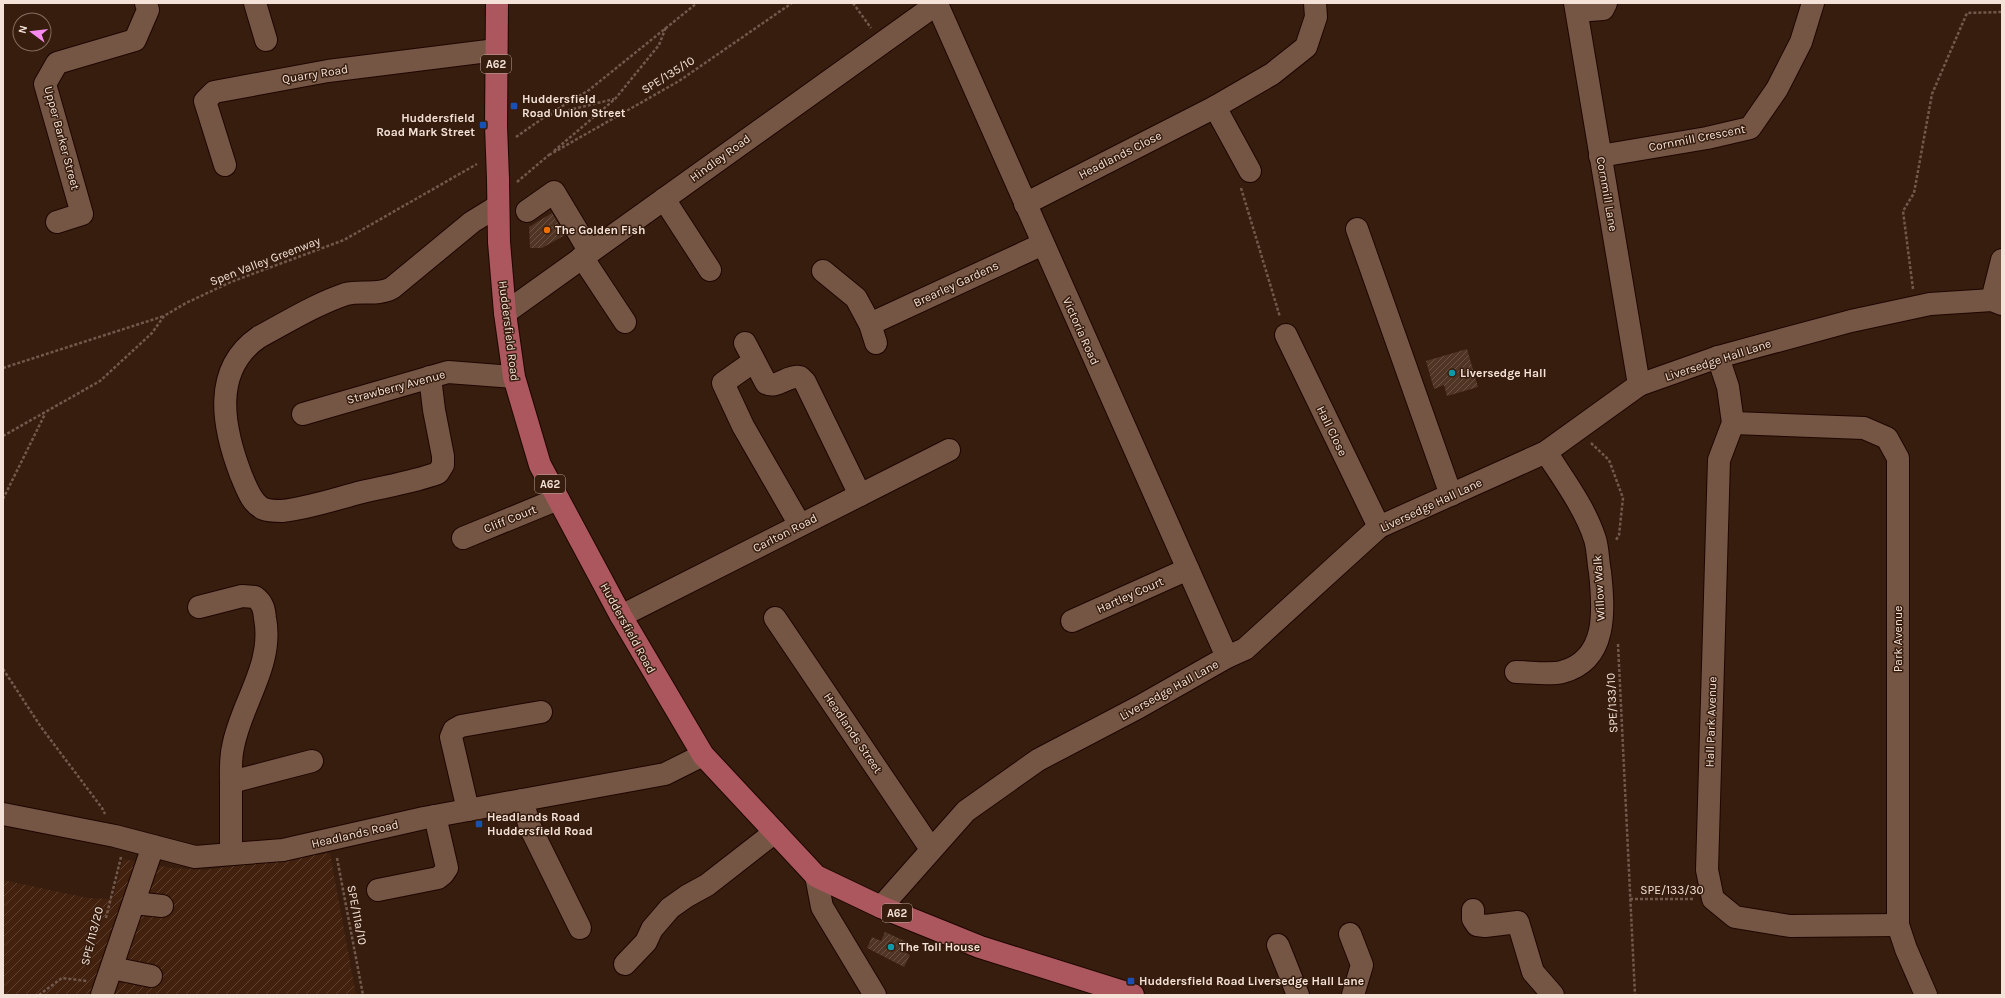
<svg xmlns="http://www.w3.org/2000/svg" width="2005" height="998" font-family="Karla,sans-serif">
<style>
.industrial{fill:url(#industrial-furrows)}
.building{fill:url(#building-hatch)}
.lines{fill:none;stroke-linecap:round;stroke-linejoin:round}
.minor-casing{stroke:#1e0600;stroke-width:24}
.major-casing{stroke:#1e0600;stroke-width:24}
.path{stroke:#71594c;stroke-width:2.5;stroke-dasharray:3 2;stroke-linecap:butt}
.minor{stroke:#755645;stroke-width:22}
.major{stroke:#ab575d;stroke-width:22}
.major-bridge-casing{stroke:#1e0600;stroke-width:24;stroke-linecap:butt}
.major-bridge{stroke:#ab575d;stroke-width:22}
.transit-dot{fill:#1a4fb4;stroke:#371d0e;stroke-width:1.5}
.food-dot{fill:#e8710a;stroke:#371d0e;stroke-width:1.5}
.culture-dot{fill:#0f9aa8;stroke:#371d0e;stroke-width:1.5}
.labels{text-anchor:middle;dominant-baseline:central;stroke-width:3;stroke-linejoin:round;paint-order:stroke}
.shield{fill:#371d0e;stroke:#bba79b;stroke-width:1}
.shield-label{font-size:11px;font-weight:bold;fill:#f4e2d8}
.street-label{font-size:12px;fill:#f4e2d8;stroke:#371d0e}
.poi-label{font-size:12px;font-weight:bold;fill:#f4e2d8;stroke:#371d0e;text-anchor:start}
</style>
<defs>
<pattern id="industrial-furrows" width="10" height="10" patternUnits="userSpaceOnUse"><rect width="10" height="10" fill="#42210e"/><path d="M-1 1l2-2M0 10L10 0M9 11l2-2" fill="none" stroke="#5e4130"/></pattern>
<pattern id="building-hatch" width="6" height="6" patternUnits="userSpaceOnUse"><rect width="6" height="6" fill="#503424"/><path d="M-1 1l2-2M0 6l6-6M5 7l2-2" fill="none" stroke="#6a5143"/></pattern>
</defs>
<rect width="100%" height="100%" fill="#371d0e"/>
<!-- industrial -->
<polygon class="industrial" points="330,853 356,995 3,995 3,880 88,898 113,899 123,859 172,868 205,870"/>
<!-- building -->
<g class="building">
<polygon points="552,213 565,235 542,248 530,248 529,227"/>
<polygon points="1467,349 1478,387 1447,396 1444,385 1434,389 1426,361"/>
<polygon points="885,932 907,942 902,951 910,955 904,967 867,948 872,937 881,941"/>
</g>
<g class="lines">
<defs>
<g id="minor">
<polyline points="255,3 266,40"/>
<polyline points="1575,3 1639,385"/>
<polyline points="937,4 1227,657"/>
<polyline points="1577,11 1603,9 1606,3"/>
<polyline points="1215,107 1250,171"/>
<polyline points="1600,156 1707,138 1750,128 1777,89 1801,42 1813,3"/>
<polyline points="225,165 205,101 214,92 328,71 496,50"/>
<polyline points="664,199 710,270"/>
<polyline points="1025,204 1215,107 1272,74 1306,47 1316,17 1315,3"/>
<polyline points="527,211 554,192 590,252"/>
<polyline points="57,222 82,214 45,84 57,63 135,40 148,10 146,3"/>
<polyline points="1357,229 1451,495"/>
<polyline points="582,257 625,322"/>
<polyline points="823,271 856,298 870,324 876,343"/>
<polyline points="1992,300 2002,260"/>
<polyline points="505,313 938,3"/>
<polyline points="870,324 1043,244"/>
<polyline points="1286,335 1379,527"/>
<path d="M745,343L766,383C777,389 787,375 800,377L805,382L860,495"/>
<polyline points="1718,357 1728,387 1733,423 1719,460 1707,870 1713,899 1735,917 1790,926 1898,925"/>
<polyline points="750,364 723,383 743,426 800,525"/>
<path d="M430,377L434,410L443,456V465L438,473C414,482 387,486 362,492C335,499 309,508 282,511C276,511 269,511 264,509C251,504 246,486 241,475C223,428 211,370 259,337C287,322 316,304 346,294C361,290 378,296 392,288L472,222L498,206"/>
<polyline points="303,414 448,372 514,377"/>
<polyline points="1733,423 1864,428 1887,438 1898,458 1898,925 1906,949 1926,995"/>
<polyline points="463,538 558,499"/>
<path d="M199,607L242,596L255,597C263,603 264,609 265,618C274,665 241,703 233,747C230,760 231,773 231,787C231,809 231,831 231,854"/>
<polyline points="621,616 949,450"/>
<polyline points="775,618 931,849"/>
<polyline points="1072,621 1188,569"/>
<path d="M1516,672C1529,672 1550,675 1562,672C1608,660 1604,610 1600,572C1598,562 1598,549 1595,539C1585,508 1564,480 1546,452"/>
<polyline points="231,782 312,761"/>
<polyline points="522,800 530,827 580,928"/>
<polyline points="468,810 451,737 454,730 461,726 541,712"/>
<polyline points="3,814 115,836 195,857 283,850 424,818 665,774 703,755"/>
<polyline points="816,876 822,907 875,995"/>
<polyline points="378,890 438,878 443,874 447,868 435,816"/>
<polyline points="134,903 162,906"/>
<polyline points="881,907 966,811 1038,760 1139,707 1227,657 1245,649 1379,527 1546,452 1639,385 1718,357 1851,321 1930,304 1992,300 2002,304"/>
<polyline points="1473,910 1473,919 1477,925 1485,926 1518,922 1533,972 1553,995"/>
<polyline points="1350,934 1362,965 1353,995"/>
<polyline points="1278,945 1298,995"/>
<polyline points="625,964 646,942 652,929 670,908 687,896 707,885 775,832"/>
<polyline points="112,968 151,976"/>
<polyline points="102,995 153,846"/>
</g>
<g id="major">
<polyline points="496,126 497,3"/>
<polyline points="498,179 499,242 505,313 514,377 540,465 621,616 703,755 816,876 881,907 980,947 1133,995"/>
</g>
</defs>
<!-- minor casing -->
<use href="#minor" class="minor-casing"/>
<!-- major casing -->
<use href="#major" class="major-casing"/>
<!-- path -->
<g class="path">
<polyline points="853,3 871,28"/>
<polyline points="549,115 614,99"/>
<polyline points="516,137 546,116 589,90 697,3"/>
<polyline points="554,151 615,99 659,45 666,27"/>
<polyline points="549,155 679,81 792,3"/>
<polyline points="517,182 550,154"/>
<polyline points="1241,188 1280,317"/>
<polyline points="1913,289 1903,211 1914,193 1932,94 1967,13 2002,12"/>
<polyline points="3,368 164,316"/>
<polyline points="3,436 100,381 152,333 164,316 186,303 231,282 344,240 477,164"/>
<polyline points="1591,443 1609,460 1623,498 1619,535 1616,540"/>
<polyline points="3,499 45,414"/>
<polyline points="1618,644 1635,995"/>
<polyline points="3,669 41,727 102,808 105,814"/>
<polyline points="337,858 363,995"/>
<polyline points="1630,899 1694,899"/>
<polyline points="106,918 121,857"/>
<polyline points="39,995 62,978 87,981"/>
</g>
<!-- minor -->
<use href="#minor" class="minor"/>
<!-- major -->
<use href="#major" class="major"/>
<defs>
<polyline id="major-bridge" points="496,126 498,179"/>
</defs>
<!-- major-bridge casing -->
<use href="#major-bridge" class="major-bridge-casing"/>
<!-- major-bridge -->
<use href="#major-bridge" class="major-bridge"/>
</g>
<!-- markers -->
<g class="transit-dot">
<rect x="510" y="102" width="8" height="8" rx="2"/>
<rect x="479" y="121" width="8" height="8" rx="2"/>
<rect x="475" y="820" width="8" height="8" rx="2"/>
<rect x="1127" y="977" width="8" height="8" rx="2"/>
</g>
<circle class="food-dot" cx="547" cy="230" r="4"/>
<g class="culture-dot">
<circle cx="1452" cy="373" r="4"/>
<circle cx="891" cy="947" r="4"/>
</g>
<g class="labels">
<!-- shield labels -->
<g class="shield">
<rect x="481" y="55" width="30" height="18" rx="3"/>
<rect x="535" y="475" width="30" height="18" rx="3"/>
<rect x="882" y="904" width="30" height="18" rx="3"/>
</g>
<g class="shield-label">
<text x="496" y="64">A62</text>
<text x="550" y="484">A62</text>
<text x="897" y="913">A62</text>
</g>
<!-- street labels -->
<g class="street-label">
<text transform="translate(315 74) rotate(-9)">Quarry Road</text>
<text transform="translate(668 75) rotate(-32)">SPE/135/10</text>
<text transform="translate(62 138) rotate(75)">Upper Barker Street</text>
<text transform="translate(1697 138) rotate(-11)">Cornmill Crescent</text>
<text transform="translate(1120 155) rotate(-27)">Headlands Close</text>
<text transform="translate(720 158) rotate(-36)">Hindley Road</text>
<text transform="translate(1607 194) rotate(80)">Cornmill Lane</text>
<text transform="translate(265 261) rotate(-21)">Spen Valley Greenway</text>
<text transform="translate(956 284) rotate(-25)">Brearley Gardens</text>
<text transform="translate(509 331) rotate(83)">Huddersfield Road</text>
<text transform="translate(1081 331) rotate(66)">Victoria Road</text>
<text transform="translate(1718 360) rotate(-18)">Liversedge Hall Lane</text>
<text transform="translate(396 387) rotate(-15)">Strawberry Avenue</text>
<text transform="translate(1332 431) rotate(64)">Hall Close</text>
<text transform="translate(1431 505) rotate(-25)">Liversedge Hall Lane</text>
<text transform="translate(510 519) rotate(-22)">Cliff Court</text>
<text transform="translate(785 533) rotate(-27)">Carlton Road</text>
<text transform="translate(1599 588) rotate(-93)">Willow Walk</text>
<text transform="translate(1130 595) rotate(-24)">Hartley Court</text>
<text transform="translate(628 628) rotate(61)">Huddersfield Road</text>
<text transform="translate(1898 639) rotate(-90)">Park Avenue</text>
<text transform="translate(1169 690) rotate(-29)">Liversedge Hall Lane</text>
<text transform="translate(1612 703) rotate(-93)">SPE/133/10</text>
<text transform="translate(1711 722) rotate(-88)">Hall Park Avenue</text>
<text transform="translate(853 733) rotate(56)">Headlands Street</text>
<text transform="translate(355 834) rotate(-13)">Headlands Road</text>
<text x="1672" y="890">SPE/133/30</text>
<text transform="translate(357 915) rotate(79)">SPE/111a/10</text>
<text transform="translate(92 936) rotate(-76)">SPE/113/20</text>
</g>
<!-- poi labels -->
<g class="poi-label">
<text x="522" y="99">Huddersfield<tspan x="522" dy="14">Road Union Street</tspan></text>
<text x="475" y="118" text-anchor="end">Huddersfield<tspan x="475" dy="14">Road Mark Street</tspan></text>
<text x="555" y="230">The Golden Fish</text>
<text x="1460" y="373">Liversedge Hall</text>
<text x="487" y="817">Headlands Road<tspan x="487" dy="14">Huddersfield Road</tspan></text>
<text x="899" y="947">The Toll House</text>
<text x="1139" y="981">Huddersfield Road Liversedge Hall Lane</text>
</g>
</g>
<!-- border -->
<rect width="2005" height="998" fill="none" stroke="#f4e2d8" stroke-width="8"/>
<!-- north arrow -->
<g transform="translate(32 32) rotate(285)"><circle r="19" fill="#371d0e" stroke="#836c5f"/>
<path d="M0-3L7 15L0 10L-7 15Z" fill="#f689ed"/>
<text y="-6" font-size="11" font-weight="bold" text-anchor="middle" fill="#f4e2d8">N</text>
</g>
</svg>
